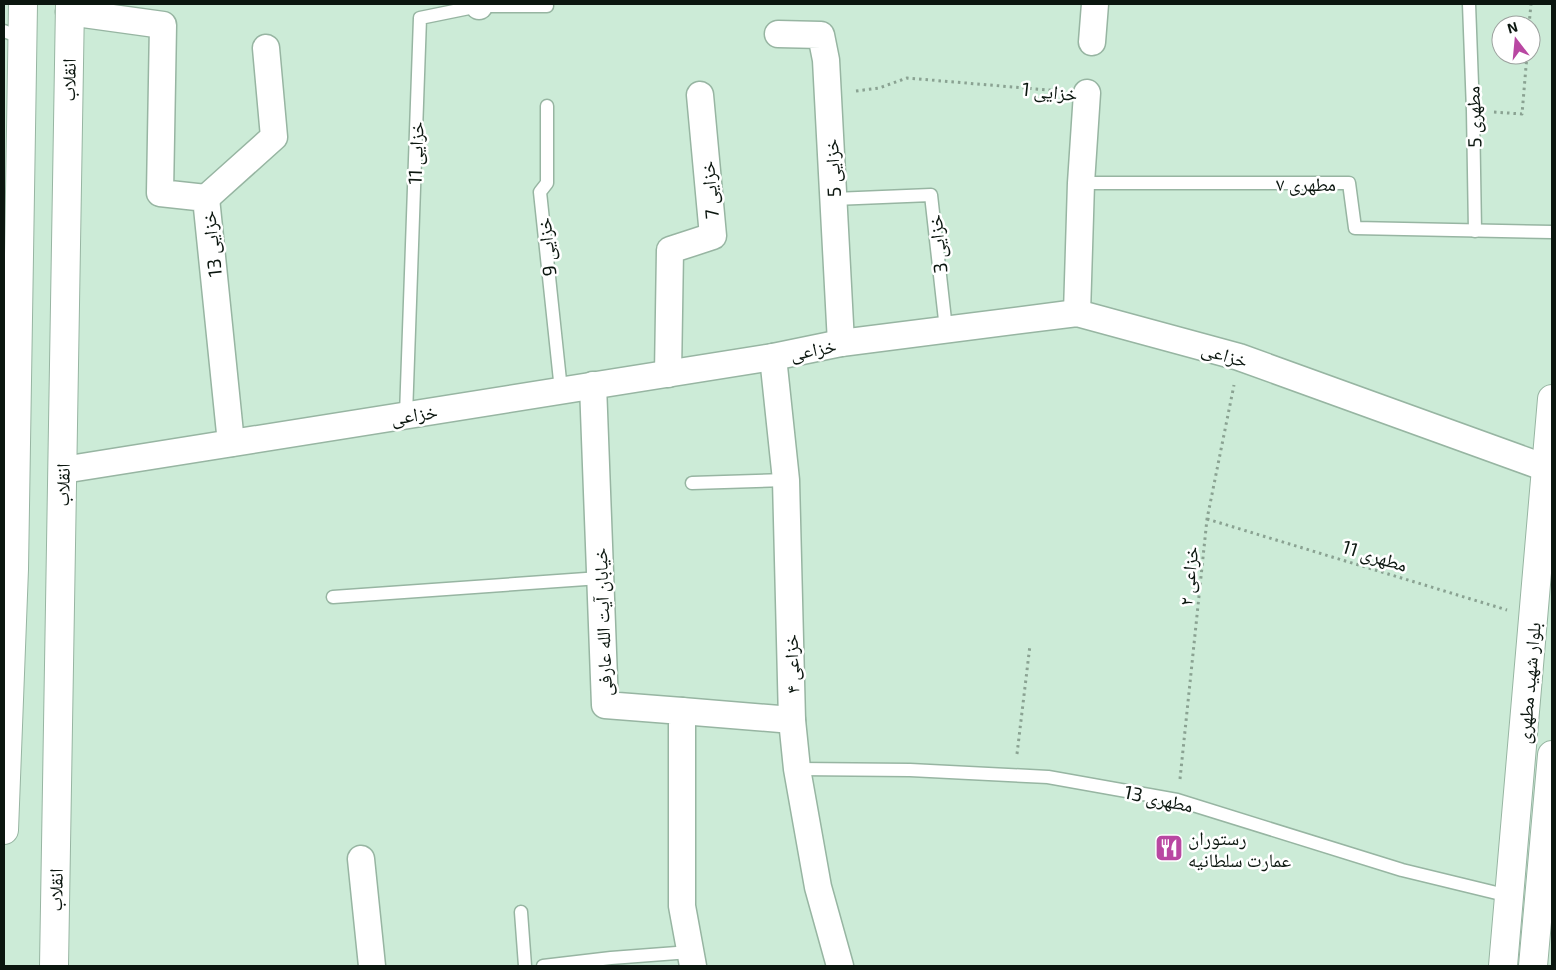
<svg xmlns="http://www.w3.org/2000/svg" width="1556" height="970" font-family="'Exo 2','Noto Naskh Arabic',sans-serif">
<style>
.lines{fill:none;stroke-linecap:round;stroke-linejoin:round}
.service-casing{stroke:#97b5a2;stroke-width:15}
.minor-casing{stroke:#97b5a2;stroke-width:29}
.secondary-casing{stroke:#97b5a2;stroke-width:30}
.path{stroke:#8aa292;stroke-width:3;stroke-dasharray:2.5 4;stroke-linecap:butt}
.service{stroke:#fff;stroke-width:12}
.minor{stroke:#fff;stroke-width:26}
.secondary{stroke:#fff;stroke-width:28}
.labels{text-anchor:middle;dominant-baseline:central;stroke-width:5;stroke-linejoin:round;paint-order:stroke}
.street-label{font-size:19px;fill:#0b160f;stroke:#fff}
.poi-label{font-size:19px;fill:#0b160f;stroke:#fff;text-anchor:start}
</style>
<rect width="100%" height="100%" fill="#ccebd7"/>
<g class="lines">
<defs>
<g id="service">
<polyline points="1469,4 1473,111 1475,231"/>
<polyline points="4,31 22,38"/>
<polyline points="547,106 547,183 540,192 561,390"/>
<polyline points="1081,183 1349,183 1355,228 1552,232"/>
<polyline points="834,199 931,195 946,329"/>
<polyline points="406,415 420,18 479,6 547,6"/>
<polyline points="692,483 786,480"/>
<polyline points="333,597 600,578"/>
<polyline points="797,769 910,770 1048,777 1177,800 1402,870 1509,896"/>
<polyline points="521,912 525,966"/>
<polyline points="543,966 611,958 690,952"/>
</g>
<g id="minor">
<polyline points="479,4 479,6"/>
<polyline points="69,12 163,25 160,193 206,198 231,443"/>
<polyline points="778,34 821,35 826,60 841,343"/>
<polyline points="1092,42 1095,4"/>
<polyline points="206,198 274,137 266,48"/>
<polyline points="1077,313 1081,183 1087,93"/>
<polyline points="773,357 786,480 792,720 797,769 818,887 840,966"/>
<polyline points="668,374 670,250 713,236 700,95"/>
<polyline points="593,385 605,705 682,711 682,906 693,966"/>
<polyline points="63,470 773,357 841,343 1077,313 1239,357 1546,468"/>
<polyline points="682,711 792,720"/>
<polyline points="361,859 372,966"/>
</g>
<g id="secondary">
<polyline points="4,830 14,569 23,4"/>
<polyline points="54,966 70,4"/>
<polyline points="1503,966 1552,399"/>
<polyline points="1533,966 1552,755"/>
</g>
</defs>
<!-- service casing -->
<use href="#service" class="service-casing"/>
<!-- minor casing -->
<use href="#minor" class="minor-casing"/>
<!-- secondary casing -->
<use href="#secondary" class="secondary-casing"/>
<!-- path -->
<g class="path">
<polyline points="1529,25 1531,4"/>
<polyline points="856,91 879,88 907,78 1060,91"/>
<polyline points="1494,112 1522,114 1527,55"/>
<polyline points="1207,519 1507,610"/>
<polyline points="1017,754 1030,645"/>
<polyline points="1180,779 1207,519 1234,385"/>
</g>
<!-- service -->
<use href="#service" class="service"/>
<!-- minor -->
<use href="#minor" class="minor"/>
<!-- secondary -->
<use href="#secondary" class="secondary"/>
</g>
<!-- icons -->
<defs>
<symbol id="restaurant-square" viewBox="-11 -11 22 22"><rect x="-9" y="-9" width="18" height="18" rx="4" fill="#b947a2" stroke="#fff"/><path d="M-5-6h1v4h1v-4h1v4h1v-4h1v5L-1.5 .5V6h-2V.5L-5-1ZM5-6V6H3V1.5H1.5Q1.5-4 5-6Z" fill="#fff"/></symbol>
</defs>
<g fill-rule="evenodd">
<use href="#restaurant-square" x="1153" y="832" width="32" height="32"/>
</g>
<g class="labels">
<!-- street labels -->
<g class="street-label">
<text transform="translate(68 80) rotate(-89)">انقلاب</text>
<text transform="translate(1050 91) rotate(6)">خزایی 1</text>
<text transform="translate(1473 117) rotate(-92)">مطهری 5</text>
<text transform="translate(415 153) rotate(-88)">خزایی 11</text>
<text transform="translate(832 168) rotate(-93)">خزایی 5</text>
<text x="1306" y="183">مطهری ۷</text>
<text transform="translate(709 190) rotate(-95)">خزایی 7</text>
<text transform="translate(211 244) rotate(-96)">خزایی 13</text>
<text transform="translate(937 244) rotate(-96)">خزایی 3</text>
<text transform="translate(546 247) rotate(-96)">خزایی 9</text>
<text transform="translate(813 349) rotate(-11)">خزاعی</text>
<text transform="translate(1225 354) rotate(17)">خزاعی</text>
<text transform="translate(414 414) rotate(-9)">خزاعی</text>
<text transform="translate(62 485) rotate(-89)">انقلاب</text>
<text transform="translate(1375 555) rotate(17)">مطهری 11</text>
<text transform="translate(1188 576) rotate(-84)">خزاعی ۲</text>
<text transform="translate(602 622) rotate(-92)">خیابان آیت الله عارفی</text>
<text transform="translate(791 664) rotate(-92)">خزاعی ۴</text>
<text transform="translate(1528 683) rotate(-85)">بلوار شهید مطهری</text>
<text transform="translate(1159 798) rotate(12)">مطهری 13</text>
<text transform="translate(55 890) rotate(-89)">انقلاب</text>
</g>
<!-- poi labels -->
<g class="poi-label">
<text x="1188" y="837">رستوران<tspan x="1188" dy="22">عمارت سلطانیه</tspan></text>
</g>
</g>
<!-- border -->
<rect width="1556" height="970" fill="none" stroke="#0b160f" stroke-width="10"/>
<!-- north arrow -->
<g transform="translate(1516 40) rotate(344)"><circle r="24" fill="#ffffff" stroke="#9da29f"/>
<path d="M0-4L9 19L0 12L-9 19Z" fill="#b947a2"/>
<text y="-8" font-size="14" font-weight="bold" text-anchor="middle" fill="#0b160f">N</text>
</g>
</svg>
